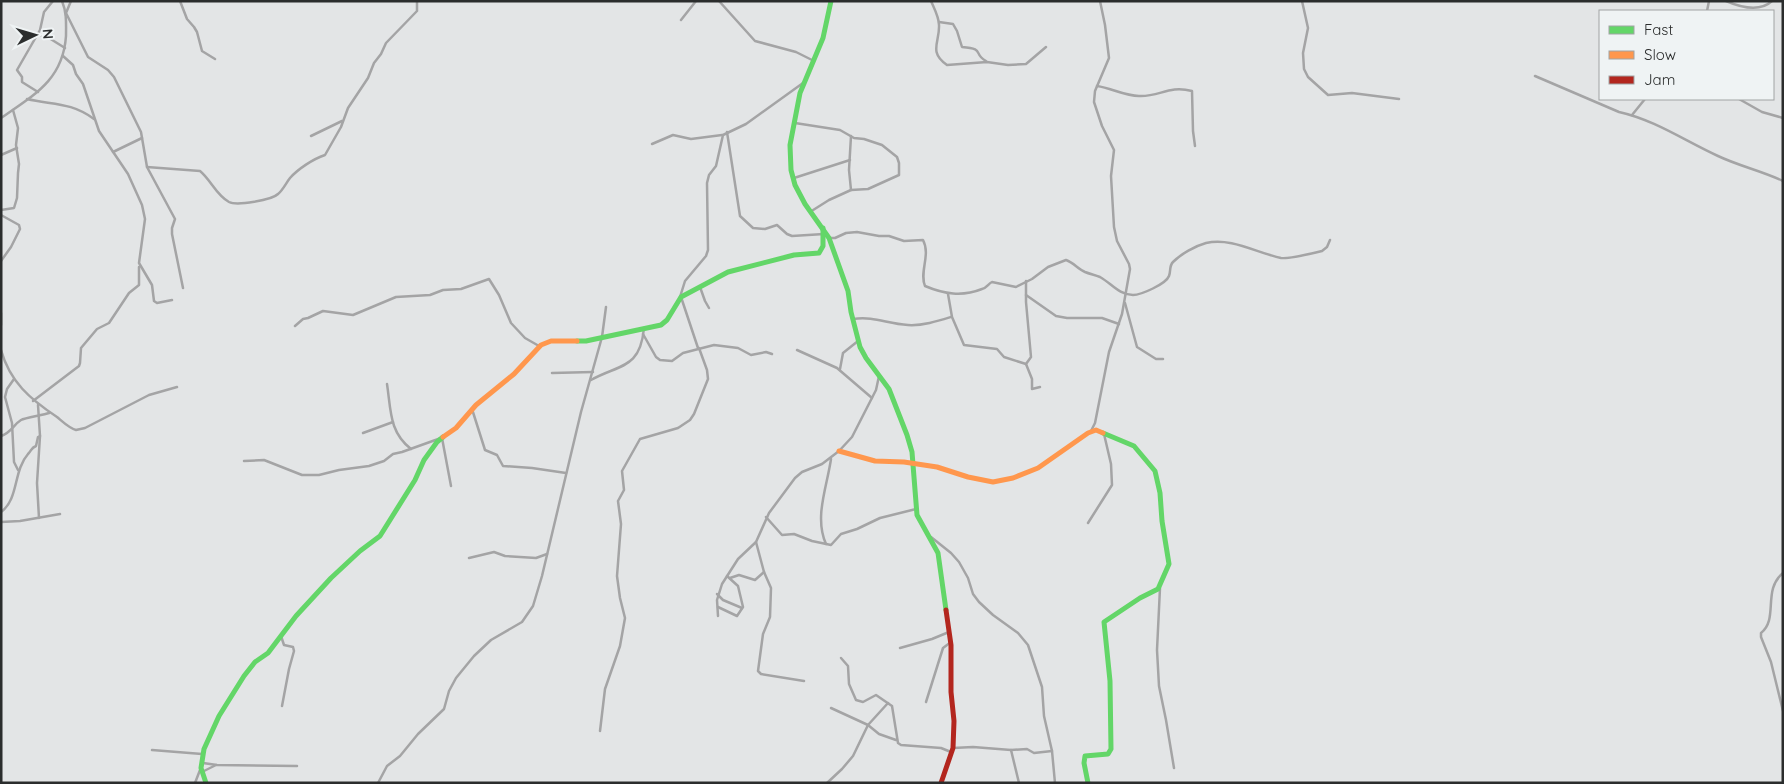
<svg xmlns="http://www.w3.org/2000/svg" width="1784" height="784" font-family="Quicksand,sans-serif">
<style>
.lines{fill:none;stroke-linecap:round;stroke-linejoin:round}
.street{stroke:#a4a4a5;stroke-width:2.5}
.fast{stroke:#63d668;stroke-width:5}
.slow{stroke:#ff974d;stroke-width:5}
.jam{stroke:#b3261e;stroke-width:5}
</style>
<rect width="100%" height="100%" fill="#e3e5e6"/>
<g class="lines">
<!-- street -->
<g class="street">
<polyline points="71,1 66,13 88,57 108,70 114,77 141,132 147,167 175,219 172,228 172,234 183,288"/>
<polyline points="180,1 187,19 194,27 197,32 202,51 215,59"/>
<polyline points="719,1 755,41 796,52 814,61"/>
<path d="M931,1C934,8 939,17 939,25C940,42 928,52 947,65L987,62L1008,65L1026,64L1046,47"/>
<polyline points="1302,1 1308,28 1303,53 1304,69 1308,77 1328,95 1352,93 1399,99"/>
<path d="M1726,1C1740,7 1759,13 1772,1"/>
<polyline points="1707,11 1709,1"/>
<polyline points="681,20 696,1"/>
<path d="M939,22L953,24L957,31L962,47C986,49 972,53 986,61"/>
<polyline points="38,34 49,38 65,48"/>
<polyline points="63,56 73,65 76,74 83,84 99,131 128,174 142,205 145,219 139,263 152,285 154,301 157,303 172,300"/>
<path d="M1535,76L1619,112C1655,120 1685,141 1718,156C1739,166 1762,171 1783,181"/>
<path d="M1097,86C1111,88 1125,96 1139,96C1160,97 1168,85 1192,91L1193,131L1195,146"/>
<polyline points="38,92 22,82 22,77 17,70 40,30 44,12 53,1"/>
<path d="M27,99C53,105 71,102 94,119"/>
<polyline points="1739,99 1762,112 1783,118"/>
<polyline points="1632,115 1645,99"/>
<path d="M1,118C34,95 63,80 66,36C66,24 67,13 62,1"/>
<polyline points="795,123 840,130 854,138 864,139 882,145 897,157 899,163 899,175 868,189 851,190 829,200 810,212"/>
<polyline points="727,132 740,216 753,228 765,229 777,225 787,234 792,236 824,234"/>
<polyline points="311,136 342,121"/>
<polyline points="652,144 673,135 691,139 722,135"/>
<polyline points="113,152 142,138"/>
<polyline points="1,155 17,148"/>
<path d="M147,167L200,171C211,180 216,195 229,202C237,206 272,200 278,194C283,190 286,183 290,178C298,169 313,159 325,155L341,127L348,108L368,78L374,63L381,54L386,43L417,11V1"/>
<polyline points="794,178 850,160"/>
<polyline points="851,190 849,170 851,136"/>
<polyline points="1,210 14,208 17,198 18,173 19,164 16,145 18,128 13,110"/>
<polyline points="1,215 19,225 20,229 11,247 1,261"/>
<path d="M829,238H835L846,233L857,232L879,236H889L904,241L923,240C931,255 919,272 925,286C944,294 962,297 982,289C987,288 988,284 992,282L1016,287L1032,279L1048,267L1066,260C1074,263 1078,269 1085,272C1090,274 1095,275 1100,277C1111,283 1119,295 1133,295C1141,295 1166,284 1169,276C1171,271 1169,266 1173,262C1181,254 1195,246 1206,243C1231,237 1257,253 1281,258C1289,259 1314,253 1322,251L1327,247L1330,240"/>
<polyline points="1026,281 1026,302 1031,357 1026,364 1032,379 1032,389 1040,387"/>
<polyline points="700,287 705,301 709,308"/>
<polyline points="948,294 952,317 964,345 997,349 1004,357 1026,364"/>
<polyline points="1026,295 1056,316 1067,318 1102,318 1119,324"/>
<polyline points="680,297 685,281 706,256 708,250 707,183 709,175 716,166 723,135 746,124 803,83"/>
<polyline points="681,297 698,348"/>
<polyline points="1125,303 1137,347 1156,359 1163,359"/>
<polyline points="1,313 1,325"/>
<path d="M853,319C875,316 887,324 908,325C922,326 938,321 951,317"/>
<polyline points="295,326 303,319 308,318 323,311 353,315 396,297 430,295 443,290 461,289 489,279 499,295 511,323 525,338 539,346"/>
<polyline points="643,334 656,357 660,360 672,361 683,353 714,345 738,348 751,355 766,352 772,354"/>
<path d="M1,350C10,382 30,399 57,417C63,422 69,428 76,430L85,428L149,395L177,387"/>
<polyline points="797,350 837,368 872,398"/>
<polyline points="840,369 843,353 858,341"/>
<polyline points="552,373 593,372"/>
<polyline points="14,379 7,389 5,397 12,423 14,462 18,470"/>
<path d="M591,380C619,364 640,370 644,328"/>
<path d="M387,384C391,410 389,432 411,449"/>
<polyline points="33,401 79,366 80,363 81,348 97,329 109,323 129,293 139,285 139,267"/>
<polyline points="38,405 40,436 37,483 39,518"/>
<polyline points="472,409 485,450 497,455 503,466 532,468 566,473"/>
<polyline points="1091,431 1095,423 1109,352 1122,314 1130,269 1129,264 1117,241 1114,227 1111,176 1114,150 1102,126 1094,102 1095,91 1109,58 1105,25 1100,1"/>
<polyline points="363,433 393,422"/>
<path d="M1,436C12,432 13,425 21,420C25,418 43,415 49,413"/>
<polyline points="442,438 451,486"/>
<polyline points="244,461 264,460 302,475 319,475 339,470 369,466 384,461 393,454 402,452 441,438"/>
<path d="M1,512C19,499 13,471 28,454C32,450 31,448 36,446L38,437L40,436"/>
<polyline points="766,517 782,535 794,534 812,541 831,545 841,534 857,529 880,518 916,509"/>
<polyline points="1,522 20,521 60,514"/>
<polyline points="1088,523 1112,485 1111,464 1104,434"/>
<polyline points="931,537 951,553 959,562 968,578 973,594 979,602 993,615 1018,633 1028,645 1042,687 1044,716 1052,751 1055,783"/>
<polyline points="756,542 764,572 771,588 770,617 763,634 758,671 761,674 804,681"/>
<path d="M826,544C814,517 827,487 831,459"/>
<polyline points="469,558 494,552 505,556 536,558 547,554"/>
<path d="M1783,573C1762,590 1779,619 1761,633V637L1771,662L1783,711"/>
<polyline points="730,578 739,575 755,580 764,572"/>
<polyline points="1160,588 1157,650 1159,686 1166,720 1174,768"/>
<polyline points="717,594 723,600 742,608"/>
<polyline points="718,607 737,616 743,607 738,586 727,576"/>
<polyline points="718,616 717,600 722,584 738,559 756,542 769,513 795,478 802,472 822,464 839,451 852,437 876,390 879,376"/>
<polyline points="281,636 284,645 293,647 294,651 289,669 282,706"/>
<polyline points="900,648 932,639 949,632"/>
<polyline points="841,658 848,666 849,684 856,700 863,702 876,695 892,706 898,743 901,745 941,748 951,752"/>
<polyline points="926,702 943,648 951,642"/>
<polyline points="831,708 868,725 879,734 896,740"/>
<polyline points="600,731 605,689 620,646 625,618 620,598 617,576 621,524 618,501 624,490 622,471 640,439 678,428 690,420 694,414 708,379 707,370 699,348"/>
<polyline points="953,748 973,747 1011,750 1027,749 1034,753 1052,751"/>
<polyline points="152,750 202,754"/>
<polyline points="1011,750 1019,783"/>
<polyline points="203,763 217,765 297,766"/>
<polyline points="202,772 216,765"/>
<polyline points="195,783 200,770"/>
<polyline points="378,783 387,766 400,756 418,734 444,709 449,691 456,678 474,656 491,640 522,622 533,606 542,576 581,412 602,337 606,307"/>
<polyline points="827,783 842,769 853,756 868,725 888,703"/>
</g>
<!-- fast -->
<g class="fast">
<polyline points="831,1 823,38 800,93 790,145 791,170 795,185 805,204 829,238 848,291 851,312 860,347 866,358 889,389 907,435 912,452 917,515 938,553 946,610"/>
<polyline points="577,341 586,341 661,325 667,320 681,297 728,272 794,255 819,253 823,246 823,228"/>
<polyline points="206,783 201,768 204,749 219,716 244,676 255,662 268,653 296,616 331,578 360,551 380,536 415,480 424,460 437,442 443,437"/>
<polyline points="1088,783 1084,763 1085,756 1108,754 1111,749 1110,681 1104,622 1140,598 1158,589 1169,564 1162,521 1160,493 1155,471 1134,446 1103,433"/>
</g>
<!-- slow -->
<g class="slow">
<polyline points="443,437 456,428 476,405 514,374 541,345 551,341 577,341"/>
<polyline points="839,451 875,461 904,462 937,467 968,477 993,482 1013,478 1038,468 1088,433 1096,430 1103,433"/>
</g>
<!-- jam -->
<polyline class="jam" points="941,783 953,748 954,721 951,692 951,645 946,610"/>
</g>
<!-- border -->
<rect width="1784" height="784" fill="none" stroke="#2b2d2d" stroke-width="5"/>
<!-- legend -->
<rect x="1599" y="10" width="175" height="90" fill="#eff3f4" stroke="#a1a4a4"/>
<rect x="1609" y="26" width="25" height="8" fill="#63d668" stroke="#a1a4a4"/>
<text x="1644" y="35" font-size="15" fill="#2b2d2d">Fast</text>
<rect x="1609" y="51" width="25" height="8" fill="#ff974d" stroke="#a1a4a4"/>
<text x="1644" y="60" font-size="15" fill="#2b2d2d">Slow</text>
<rect x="1609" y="76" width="25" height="8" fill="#b3261e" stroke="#a1a4a4"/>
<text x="1644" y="85" font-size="15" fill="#2b2d2d">Jam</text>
<!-- north arrow -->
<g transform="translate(35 35) rotate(85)" stroke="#eff3f4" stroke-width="4" paint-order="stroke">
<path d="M0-4L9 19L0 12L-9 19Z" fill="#2b2d2d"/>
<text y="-8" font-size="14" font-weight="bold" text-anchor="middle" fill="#2b2d2d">N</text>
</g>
</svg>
